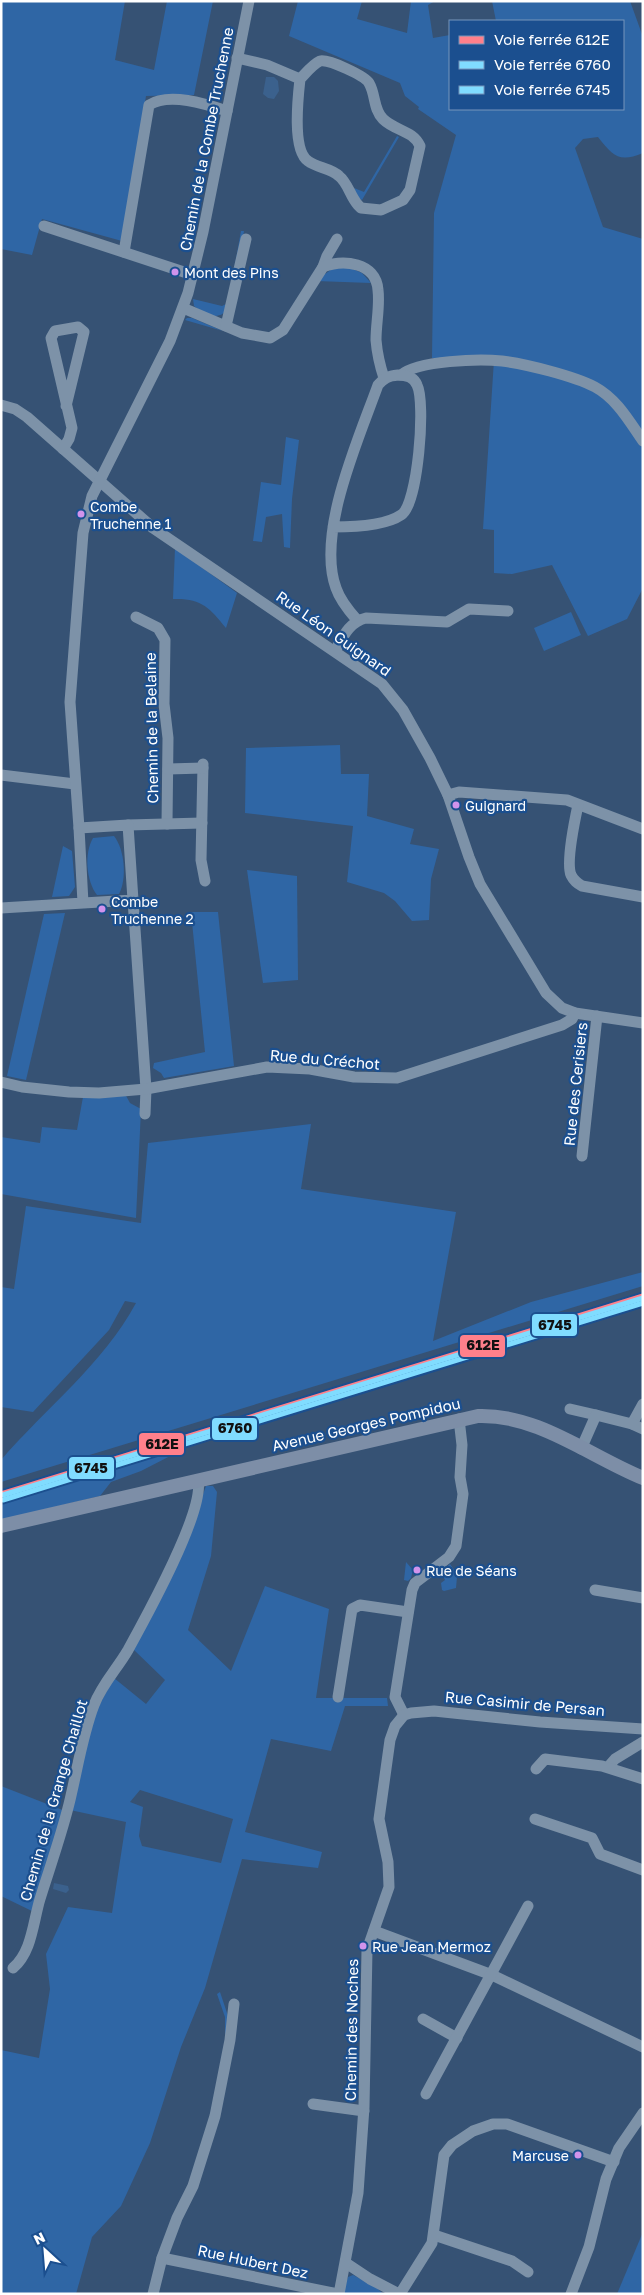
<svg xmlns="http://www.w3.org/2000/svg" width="644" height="2295" font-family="'Golos Text',sans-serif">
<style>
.green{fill:#2f66a5;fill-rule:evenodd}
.water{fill:#3b618d}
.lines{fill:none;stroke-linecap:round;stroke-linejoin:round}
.minor{stroke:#7d92a8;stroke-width:11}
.major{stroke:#7d8ea7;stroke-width:14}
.rail-1-casing{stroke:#1b4f8f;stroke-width:9}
.rail-2-casing{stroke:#1b4f8f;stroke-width:9}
.rail-3-casing{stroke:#1b4f8f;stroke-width:9}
.rail-1{stroke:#ff808b;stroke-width:5}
.rail-2{stroke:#80dcff;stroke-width:5}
.rail-3{stroke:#80dcff;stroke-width:5}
.bus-dot{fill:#d193ec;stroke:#1b4f8f;stroke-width:2}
.labels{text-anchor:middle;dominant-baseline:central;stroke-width:4.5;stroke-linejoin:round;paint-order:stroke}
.bus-label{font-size:14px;fill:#fff;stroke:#1b4f8f;text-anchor:start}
.street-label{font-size:15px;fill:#fff;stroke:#1b4f8f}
.line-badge{stroke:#1b4f8f;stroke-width:2}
.pale-badge-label{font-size:14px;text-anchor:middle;font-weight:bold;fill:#111}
</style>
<rect width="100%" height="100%" fill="#365274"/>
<!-- green -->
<g class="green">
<polygon points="1,1 125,1 115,60 154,70 167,1 213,1 194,95 146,96 122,241 42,219 32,255 1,249"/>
<path d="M298,1H362L357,19L407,33L411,1H435L428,5L433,38L450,35V109H623V21H496L492,1H630L643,37V153C619,163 613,156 598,137L583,139L575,148L603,227L643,239V435L613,405L643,448V588L627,619L588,636L552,565L512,574L494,573V530L483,529L494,360L432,358L434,213L456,135L418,109L419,107L405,96L400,83L289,36Z"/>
<polygon points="397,136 399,137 362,200 358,198 354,188 364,192"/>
<path d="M241,231H244L230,306C220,322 207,316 194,306L193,299L222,306L228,303Z"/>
<polygon points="348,267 362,273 371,283 316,281 323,272 325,274 332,269"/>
<polygon points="187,318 192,318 223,331 185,320"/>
<polygon points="286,437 299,440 292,499 290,548 284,547 282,514 266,517 262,542 253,541 261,482 281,485"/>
<path d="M175,548L237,593L226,628C209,607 201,598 173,599Z"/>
<polygon points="571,612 581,635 544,651 534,628"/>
<polygon points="340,745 341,774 369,774 367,816 414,829 410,844 439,849 431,879 429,920 412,921 395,901 384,893 347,882 353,826 245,813 246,748"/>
<path d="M114,836C125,850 127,879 119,894L97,895C86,881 84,853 93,838Z"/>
<polygon points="63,846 72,851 75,887 69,896 52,897"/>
<polygon points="247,870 297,876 298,980 263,983"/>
<polygon points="191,912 218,912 234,1066 164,1078 161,1073 153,1068 154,1063 205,1052"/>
<polygon points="65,913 26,1080 7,1076 44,914"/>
<polygon points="125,1094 130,1103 141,1109 136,1218 1,1194 1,1137 40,1143 42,1127 77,1130 83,1097"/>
<path d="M311,1124L301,1189L456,1212L433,1341L531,1302L643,1272V1286L1,1482V1460C46,1408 103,1364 136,1303L125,1301L109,1330L33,1412L1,1407V1287L14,1289L26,1206L141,1223L148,1143Z"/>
<polygon points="213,1434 141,1471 111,1482 100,1496 1,1520 1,1498"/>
<path d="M206,1486H213L217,1492L211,1556L188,1630L231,1671L265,1586L329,1609L316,1698H387L388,1706H345L331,1751L271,1739L245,1832L322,1852L318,1868L242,1859L205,1988L181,2047L150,2143L121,2206L92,2237L76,2294H1V2050L39,2058L50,1989L46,1954L68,1907L112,1913L126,1822L70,1810L96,1711L114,1678L146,1704L165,1680L132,1648L197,1511ZM140,1790L233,1819L221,1863L142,1846L139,1836L143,1807L130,1802Z"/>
<polygon points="406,1562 413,1570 411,1578 408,1581 404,1580"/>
<polygon points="450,1564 455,1571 455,1576 457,1577 456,1588 444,1591 442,1590 441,1583 445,1580 443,1576 445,1568"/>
<polygon points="1,1786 65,1811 34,1912 1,1896"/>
<polygon points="220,1992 228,2016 225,2041 225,2017 217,1994"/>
<polygon points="643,2232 643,2294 617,2294"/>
<polygon points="353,2275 376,2287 383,2294 342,2294 348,2277"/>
</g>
<!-- water -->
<g class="water">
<polygon points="266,77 274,77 278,81 279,91 274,99 268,98 263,94"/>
<polygon points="54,1883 68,1886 69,1890 66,1893 53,1889"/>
</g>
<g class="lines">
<!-- minor -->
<g class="minor">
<path d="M237,58L267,65L300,79C298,97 292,150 308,161C317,168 331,168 339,176C348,183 350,196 358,205L361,208L381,210L403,200L410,190L420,146C413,130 395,131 383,119C373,109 376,95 369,83C365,76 329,59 320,61C313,64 305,74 300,79"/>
<polyline points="44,226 193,275"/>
<path d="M124,252L149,105C169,92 206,104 227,111"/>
<polyline points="323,267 327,256 337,239"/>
<path d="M183,308L242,333L270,338L283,330L323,267C343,259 376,262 378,290C380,306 376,323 376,340C377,352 380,366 384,378"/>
<polyline points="226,326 246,239"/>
<path d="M401,375C418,360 480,359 502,361C526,364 574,376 595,387C617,399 629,421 643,441"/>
<polyline points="1,405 15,409 27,417 153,528 382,684 403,710 430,758 448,795 469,857 480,884 546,993 562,1008 575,1013 643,1023"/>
<polyline points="63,449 69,439 72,428 51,338 55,331 78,327 84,332 66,406"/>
<path d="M333,527C352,527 385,526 401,515C418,505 426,402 417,385C414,377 405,375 398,375C388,376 384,378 378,385C359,438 316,533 336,588C340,600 349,611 357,620"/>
<polyline points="136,617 158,628 165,640 164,704 168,738 167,824"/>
<path d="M335,651C343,637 349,622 366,618L447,622L469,609L508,611"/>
<polyline points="203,764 201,860 205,881"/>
<polyline points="168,769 203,768"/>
<polyline points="1,775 75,784"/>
<polyline points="448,795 459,792 567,800 643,829"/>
<path d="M578,805C575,819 566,863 571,875C574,881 577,883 582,886L643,897"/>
<polyline points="128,825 202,823"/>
<polyline points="79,828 70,702 83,533 92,496 170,341 188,293 203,232 249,1"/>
<polyline points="133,900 146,1089 145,1114"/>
<polyline points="1,908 133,900 128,825 79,828 83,903"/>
<polyline points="1,1082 22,1087 69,1092 99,1093 146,1089 267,1067 310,1069 354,1077 397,1078 562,1025 572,1019 575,1013"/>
<polyline points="582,1156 597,1016"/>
<polyline points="570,1409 596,1415"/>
<polyline points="632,1424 643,1404"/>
<polyline points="581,1449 596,1415 632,1424 643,1429"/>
<polyline points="595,1590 643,1598"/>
<polyline points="338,1697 352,1609 360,1605 408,1612"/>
<polyline points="404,1715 395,1697 412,1590 415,1583 449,1557 456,1546 463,1494 460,1477 462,1445 459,1419"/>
<polyline points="608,1767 615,1759 643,1742"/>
<polyline points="536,1769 545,1759 602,1766 643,1779"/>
<polyline points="535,1819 592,1838 600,1854 643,1870"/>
<polyline points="374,1931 492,1975 643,2047"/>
<path d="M13,1968C32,1952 33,1922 40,1899C50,1867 61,1836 69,1804C77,1772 82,1736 94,1705C102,1684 117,1669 128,1650C145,1619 205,1511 198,1480"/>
<polyline points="423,2019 457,2038"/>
<polyline points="426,2094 528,1906"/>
<polyline points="313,2104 364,2111"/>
<polyline points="434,2235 512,2261 528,2272"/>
<polyline points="162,2258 338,2294"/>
<polyline points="346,2263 370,2279 399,2294"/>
<polyline points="153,2294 162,2258 177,2218 193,2186 215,2116 230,2040 234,2004"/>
<polyline points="339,2294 358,2193 364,2107 367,1950 389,1887 388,1862 379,1819 390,1740 395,1726 404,1715 411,1713 434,1711 540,1722 643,1729"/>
<polyline points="400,2294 432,2243 444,2155 452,2145 473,2131 493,2124 507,2124 614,2162"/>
<polyline points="571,2294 589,2247 606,2179 619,2148 643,2113"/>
</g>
<!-- major -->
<path class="major" d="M1,1526L478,1416C538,1414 589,1456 643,1478"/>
<defs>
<polyline id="rail-1" points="1,1494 643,1296"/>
<polyline id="rail-2" points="3,1500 643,1303"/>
<polyline id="rail-3" points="3,1495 643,1298"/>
</defs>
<!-- rail-1 casing -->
<use href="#rail-1" class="rail-1-casing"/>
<!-- rail-2 casing -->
<use href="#rail-2" class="rail-2-casing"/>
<!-- rail-3 casing -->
<use href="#rail-3" class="rail-3-casing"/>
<!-- rail-1 -->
<use href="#rail-1" class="rail-1"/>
<!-- rail-2 -->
<use href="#rail-2" class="rail-2"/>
<!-- rail-3 -->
<use href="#rail-3" class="rail-3"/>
</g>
<!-- markers -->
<g class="bus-dot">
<circle cx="175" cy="272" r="4.5"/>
<circle cx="81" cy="514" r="4.5"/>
<circle cx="456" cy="805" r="4.5"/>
<circle cx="102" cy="909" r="4.5"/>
<circle cx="417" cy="1570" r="4.5"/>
<circle cx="363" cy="1946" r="4.5"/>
<circle cx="578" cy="2155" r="4.5"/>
</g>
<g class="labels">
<!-- bus labels -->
<g class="bus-label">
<text x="184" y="272">Mont des Pins</text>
<text x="90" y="506">Combe<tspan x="90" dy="17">Truchenne 1</tspan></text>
<text x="465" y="805">Guignard</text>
<text x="111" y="901">Combe<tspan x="111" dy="17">Truchenne 2</tspan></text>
<text x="426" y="1570">Rue de Séans</text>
<text x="372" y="1946">Rue Jean Mermoz</text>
<text x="569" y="2155" text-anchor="end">Marcuse</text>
</g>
<!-- street labels -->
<g class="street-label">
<text transform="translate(206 139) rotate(-79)">Chemin de la Combe Truchenne</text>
<text transform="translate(334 633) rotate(35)">Rue Léon Guignard</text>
<text transform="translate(151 728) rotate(-91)">Chemin de la Belaine</text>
<text transform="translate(325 1059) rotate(5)">Rue du Créchot</text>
<text transform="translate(575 1084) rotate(-84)">Rue des Cerisiers</text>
<text transform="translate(366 1424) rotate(-13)">Avenue Georges Pompidou</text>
<text transform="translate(525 1703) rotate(5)">Rue Casimir de Persan</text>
<text transform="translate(53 1800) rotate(-74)">Chemin de la Grange Chaillot</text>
<text transform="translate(351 2030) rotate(-89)">Chemin des Noches</text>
<text transform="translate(253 2261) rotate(12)">Rue Hubert Dez</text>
</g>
</g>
<g class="line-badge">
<rect x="531" y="1313" width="47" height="24" rx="5" fill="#80dcff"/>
<rect x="459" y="1334" width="47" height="24" rx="5" fill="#ff808b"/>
<rect x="211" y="1417" width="47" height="24" rx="5" fill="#80dcff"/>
<rect x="138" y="1432" width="47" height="24" rx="5" fill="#ff808b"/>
<rect x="68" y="1456" width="47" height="24" rx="5" fill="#80dcff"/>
</g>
<g class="pale-badge-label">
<text x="555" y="1330">6745</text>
<text x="483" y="1350">612E</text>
<text x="235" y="1433">6760</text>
<text x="162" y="1449">612E</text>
<text x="91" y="1473">6745</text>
</g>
<!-- border -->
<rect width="644" height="2295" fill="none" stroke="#ffffff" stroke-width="5"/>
<!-- legend -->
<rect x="449" y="20" width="175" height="90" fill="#1b4f8f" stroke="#7695bc"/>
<rect x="459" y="36" width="25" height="8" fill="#ff808b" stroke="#7695bc"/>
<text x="494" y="45" font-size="15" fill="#ffffff">Voie ferrée 612E</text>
<rect x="459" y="61" width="25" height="8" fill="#80dcff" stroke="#7695bc"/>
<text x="494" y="70" font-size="15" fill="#ffffff">Voie ferrée 6760</text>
<rect x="459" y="86" width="25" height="8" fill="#80dcff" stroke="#7695bc"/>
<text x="494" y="95" font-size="15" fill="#ffffff">Voie ferrée 6745</text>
<!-- north arrow -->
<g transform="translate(45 2250) rotate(334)" stroke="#1b4f8f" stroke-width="4" paint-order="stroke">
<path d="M0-4L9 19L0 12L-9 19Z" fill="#ffffff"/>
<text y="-8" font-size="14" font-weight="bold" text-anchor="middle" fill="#ffffff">N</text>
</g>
</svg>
